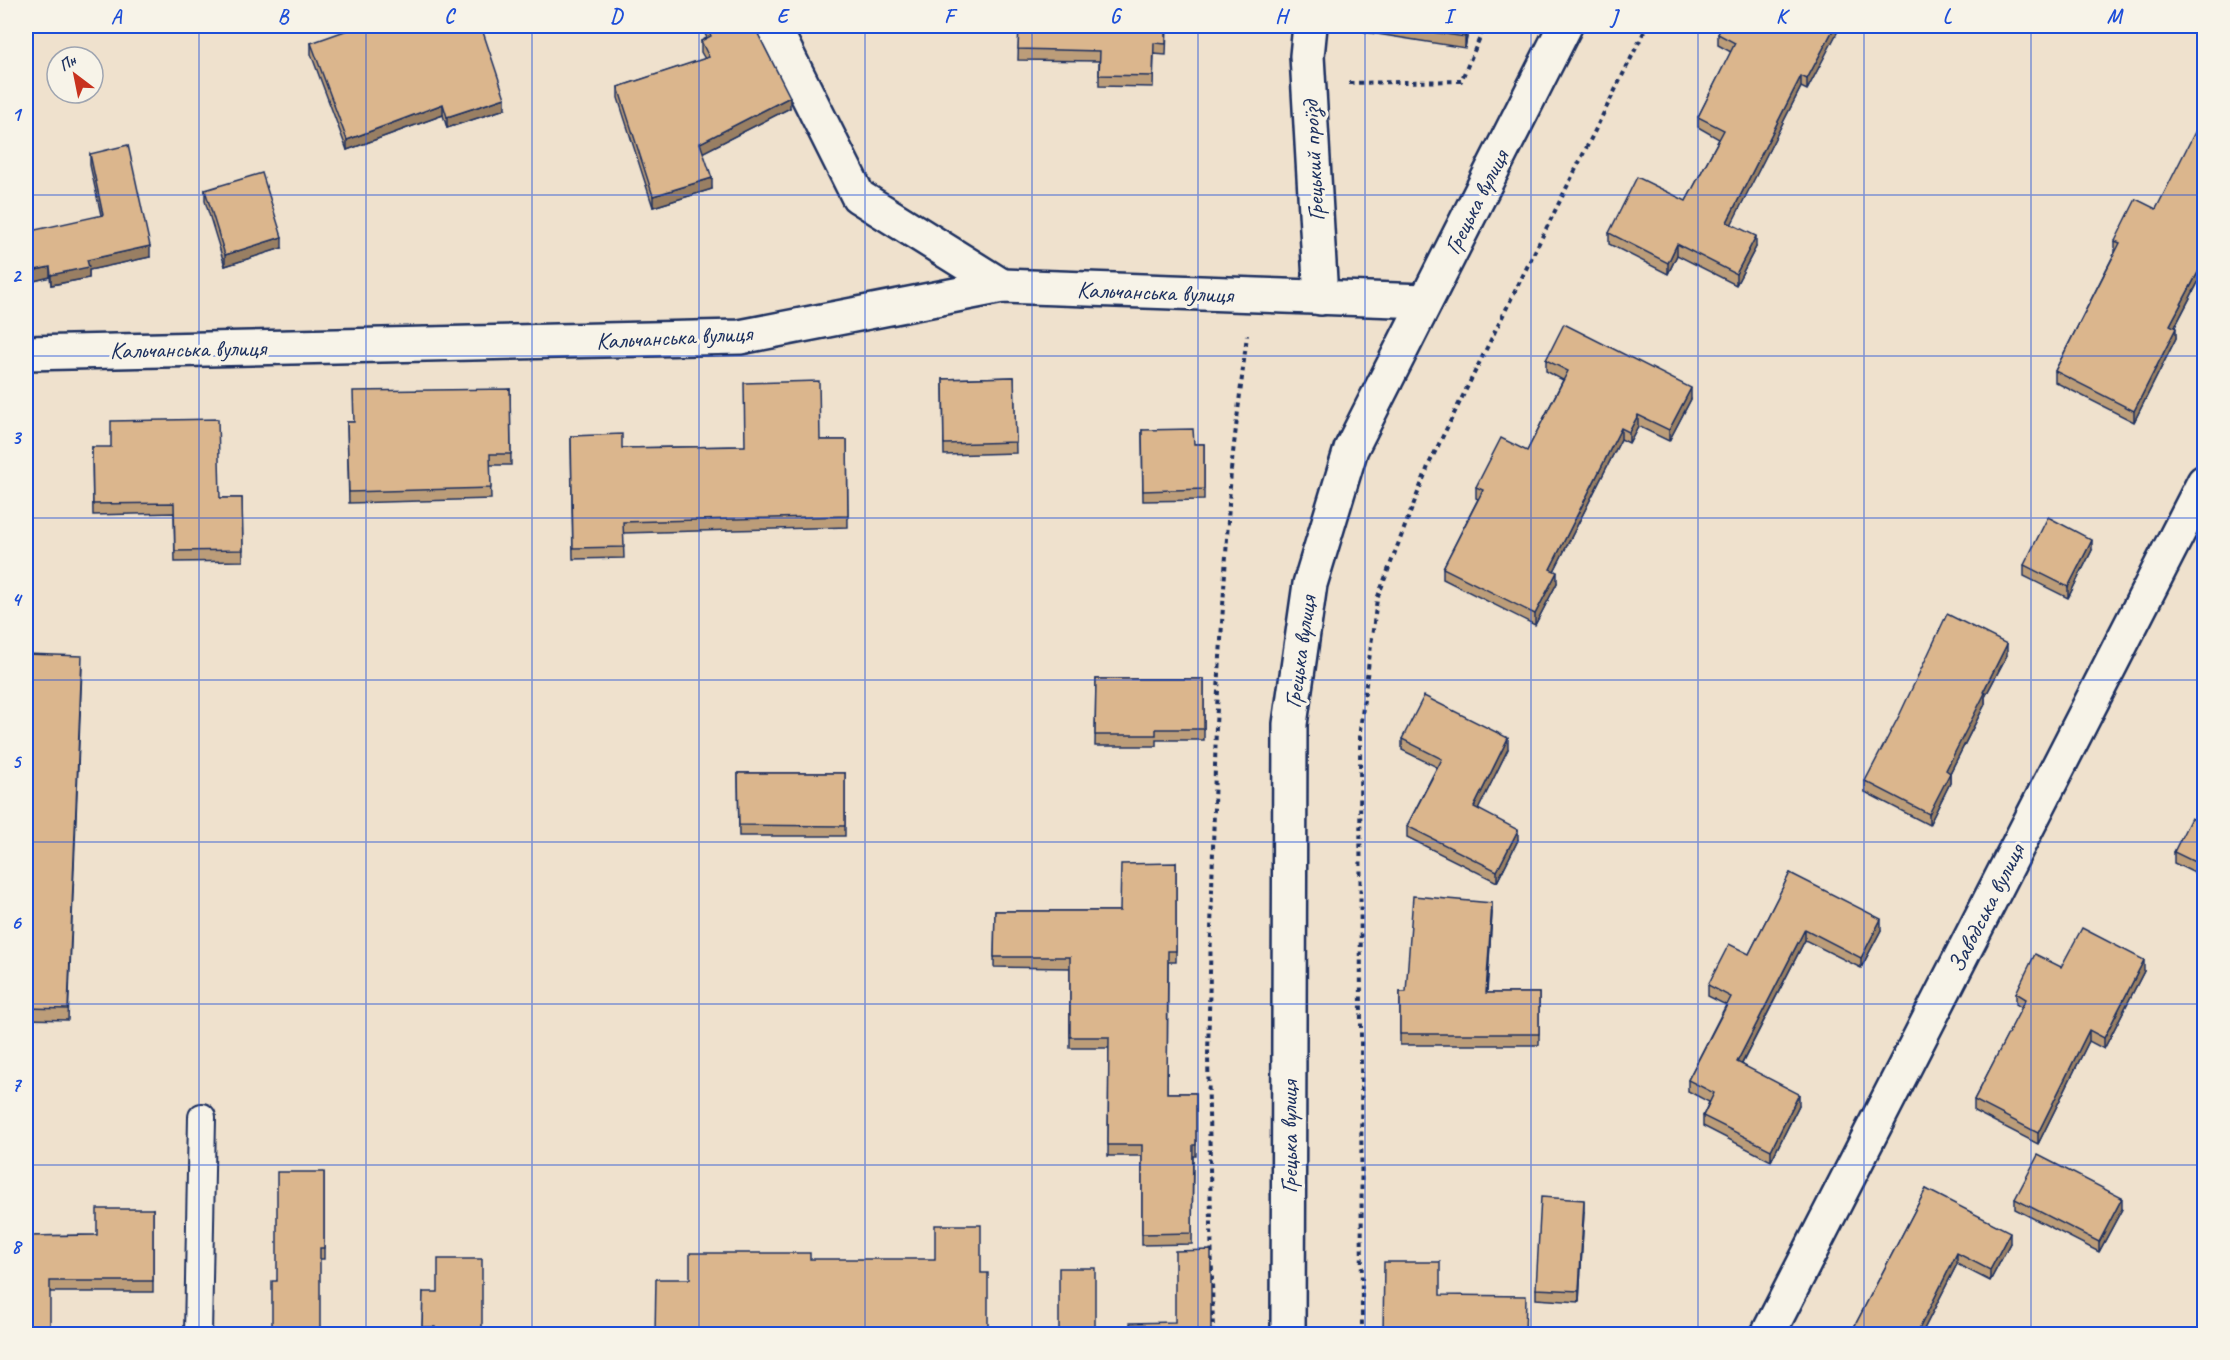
<svg xmlns="http://www.w3.org/2000/svg" width="2230" height="1360" font-family="Caveat,sans-serif">
<style>
.lines{fill:none;stroke-linecap:round;stroke-linejoin:round}
.service-casing{stroke:#1b2f5e;stroke-width:30}
.minor-casing{stroke:#1b2f5e;stroke-width:38}
.tertiary-casing{stroke:#1b2f5e;stroke-width:38}
.path{stroke:#1b2f5e;stroke-width:4;stroke-dasharray:4.5 4.5;stroke-linecap:butt}
.service{stroke:#f7f3e8;stroke-width:26}
.minor{stroke:#f7f3e8;stroke-width:33}
.tertiary{stroke:#f7f3e8;stroke-width:33}
.wall{fill:#bc9d79;stroke:#1b2f5e;stroke-width:1.5}
.shaded-wall{fill:#997f63;stroke:#1b2f5e;stroke-width:1.5}
.building{fill:#dbb68d;stroke:#1b2f5e;stroke-width:1.5}
.grid{fill:none;stroke:#1d4ed8;stroke-width:1.5;stroke-opacity:0.55}
.labels{text-anchor:middle;dominant-baseline:central;stroke-width:6;stroke-linejoin:round;paint-order:stroke}
.street-label{font-size:24px;fill:#1b2f5e;stroke:#f7f3e8}
.neatline{fill:none;stroke:#1d4ed8;stroke-width:2}
.grid-label{font-size:20px;text-anchor:middle;font-weight:bold;fill:#1d4ed8}
</style>
<rect width="100%" height="100%" fill="#efe1cd"/>
<filter id="ink" filterUnits="userSpaceOnUse"><feTurbulence type="fractalNoise" baseFrequency=".0167" numOctaves="2"/><feDisplacementMap in="SourceGraphic" scale="12" xChannelSelector="R" yChannelSelector="G"/><feConvolveMatrix kernelMatrix="1 2 1 2 8 2 1 2 1" color-interpolation-filters="sRGB"/></filter>
<g filter="url(#ink)">
<g class="lines">
<defs>
<polyline id="service" points="198,1334 202,1117"/>
<g id="minor">
<polyline points="773,26 858,196 1002,286"/>
<polyline points="1310,26 1307,56 1321,298"/>
<polyline points="26,353 740,337 1002,286 1425,301"/>
<polyline points="1768,1334 2204,482"/>
</g>
<polyline id="tertiary" points="1288,1334 1290,724 1310,584 1351,449 1565,26"/>
</defs>
<!-- service casing -->
<use href="#service" class="service-casing"/>
<!-- minor casing -->
<use href="#minor" class="minor-casing"/>
<!-- tertiary casing -->
<use href="#tertiary" class="tertiary-casing"/>
<!-- path -->
<g class="path">
<polyline points="1349,83 1461,81 1485,26"/>
<polyline points="1213,1334 1208,1055 1216,725 1231,470 1247,335"/>
<polyline points="1362,1334 1360,730 1377,599 1429,464 1647,26"/>
</g>
<!-- service -->
<use href="#service" class="service"/>
<!-- minor -->
<use href="#minor" class="minor"/>
<!-- tertiary -->
<use href="#tertiary" class="tertiary"/>
</g>
<!-- wall -->
<g class="wall">
<polygon points="701,26 754,26 790,108 703,152 712,189 653,207 618,98 618,87 705,59 701,52 701,41 707,38"/>
<polygon points="1019,26 1167,26 1166,55 1154,54 1153,87 1099,86 1099,61 1018,60"/>
<polygon points="1365,26 1469,26 1465,48 1365,32"/>
<polygon points="1840,26 1807,90 1801,87 1731,224 1756,247 1736,285 1677,255 1668,274 1609,244 1609,233 1686,201 1719,139 1698,127 1698,117 1731,52 1718,45 1718,34"/>
<polygon points="311,43 505,109 447,128 443,115 347,150 311,54"/>
<polygon points="2205,135 2205,269 2175,327 2176,338 2134,422 2055,382 2055,371 2115,252 2115,241 2156,209"/>
<polygon points="90,154 150,257 89,270 89,278 51,285 50,277 26,283 101,215 90,165"/>
<polygon points="205,190 282,248 225,266 205,201"/>
<polygon points="1546,360 1691,399 1669,441 1638,426 1629,443 1621,439 1554,571 1557,583 1535,625 1443,579 1443,568 1478,499 1476,498 1476,487 1527,451 1563,380 1546,371"/>
<polygon points="1014,377 1016,453 944,455 943,379"/>
<polygon points="510,389 511,465 490,465 491,499 349,503 347,422 353,422"/>
<polygon points="1142,430 1194,444 1204,444 1204,500 1143,501"/>
<polygon points="571,436 622,448 745,446 820,440 847,440 848,527 623,533 624,558 573,559"/>
<polygon points="92,447 220,498 242,498 243,561 175,562 174,513 93,515"/>
<polygon points="2092,550 2068,598 2024,576 2024,565"/>
<polygon points="26,654 82,667 68,1020 26,1019"/>
<polygon points="2007,655 1985,697 1985,704 1950,773 1950,783 1929,825 1865,792 1865,781"/>
<polygon points="1096,679 1204,679 1204,740 1156,740 1156,746 1095,746"/>
<polygon points="1402,739 1508,749 1478,809 1518,840 1497,882 1407,837 1407,826 1437,767 1402,750"/>
<polygon points="738,773 845,773 845,836 739,836"/>
<polygon points="2205,825 2205,878 2174,863 2174,852"/>
<polygon points="1176,863 1176,962 1168,962 1167,1093 1196,1093 1196,1156 1193,1156 1192,1244 1142,1245 1142,1156 1108,1156 1109,1048 1070,1048 1070,968 994,967 995,911 1120,911"/>
<polygon points="1790,873 1881,930 1861,968 1805,940 1742,1064 1799,1105 1771,1161 1703,1126 1703,1116 1709,1102 1688,1091 1688,1080 1726,1005 1708,996 1708,985 1749,954"/>
<polygon points="1492,913 1487,993 1539,993 1539,1045 1400,1045 1400,992 1406,992"/>
<polygon points="2061,967 2144,971 2104,1049 2089,1041 2038,1144 1974,1111 1974,1100 2022,1008 2016,1004 2016,993"/>
<polygon points="324,1172 324,1259 320,1259 277,1281"/>
<polygon points="1926,1189 2010,1243 1990,1281 1957,1264 1921,1335 1850,1335"/>
<polygon points="2015,1199 2122,1209 2099,1252 2015,1209"/>
<polygon points="153,1209 153,1292 50,1292 26,1236 97,1235"/>
<polygon points="1584,1211 1579,1302 1536,1299 1536,1289"/>
<polygon points="423,1292 482,1335 422,1335"/>
</g>
<!-- shaded-wall -->
<g class="shaded-wall">
<polygon points="1467,26 1469,26 1465,48 1465,37"/>
<polygon points="1835,26 1840,26 1840,27 1807,90 1807,79"/>
<polygon points="1801,76 1801,87 1727,233 1727,222"/>
<polygon points="790,97 790,108 700,154 700,143"/>
<polygon points="505,98 505,109 447,128 447,117"/>
<polygon points="443,104 443,115 347,150 347,140"/>
<polygon points="712,178 712,189 653,207 653,196"/>
<polygon points="1756,236 1756,247 1736,285 1736,274"/>
<polygon points="282,237 282,248 225,266 225,255"/>
<polygon points="1677,244 1677,255 1668,274 1668,263"/>
<polygon points="150,246 150,257 89,270 89,278 51,285 51,275 87,260"/>
<polygon points="2205,259 2205,269 2170,336 2170,325"/>
<polygon points="50,267 50,277 26,283 26,272"/>
<polygon points="2176,328 2176,338 2134,422 2134,411"/>
<polygon points="1691,388 1691,399 1669,441 1669,430"/>
<polygon points="1638,415 1638,426 1629,443 1629,432"/>
<polygon points="1621,428 1621,439 1550,579 1550,569"/>
<polygon points="2092,540 2092,550 2068,598 2068,587"/>
<polygon points="1557,572 1557,583 1535,625 1535,614"/>
<polygon points="2007,644 2007,655 1985,697 1985,704 1950,773 1950,783 1929,825 1929,814 1946,770 1983,692"/>
<polygon points="1508,738 1508,749 1474,818 1474,807"/>
<polygon points="1518,830 1518,840 1497,882 1497,871"/>
<polygon points="1492,903 1492,913 1486,1003 1486,993"/>
<polygon points="1881,919 1881,930 1861,968 1861,958"/>
<polygon points="1805,929 1805,940 1737,1073 1737,1062"/>
<polygon points="2144,960 2144,971 2104,1049 2104,1038"/>
<polygon points="2089,1030 2089,1041 2038,1144 2038,1133"/>
<polygon points="1799,1094 1799,1105 1771,1161 1771,1150"/>
<polygon points="2122,1198 2122,1209 2099,1252 2099,1242"/>
<polygon points="1584,1200 1584,1211 1579,1302 1579,1291"/>
<polygon points="2010,1232 2010,1243 1990,1281 1990,1270"/>
<polygon points="1957,1253 1957,1264 1921,1335 1916,1335"/>
</g>
<!-- building -->
<g class="building">
<polygon points="359,26 481,26 505,98 447,117 443,104 347,140 311,43"/>
<polygon points="706,26 754,26 790,97 700,143 712,178 653,196 618,87 709,57 701,41 711,36"/>
<polygon points="1019,26 1166,26 1166,44 1154,43 1153,76 1099,75 1100,51 1018,49"/>
<polygon points="1391,26 1467,26 1465,37"/>
<polygon points="1722,26 1835,26 1807,79 1801,76 1727,222 1756,236 1736,274 1677,244 1668,263 1609,233 1637,177 1686,201 1724,130 1698,117 1735,43 1718,34"/>
<polygon points="2196,130 2205,135 2205,259 2170,325 2176,328 2134,411 2055,371 2120,243 2115,241 2136,199 2156,209"/>
<polygon points="128,145 150,246 87,260 89,267 51,275 50,267 26,272 26,232 103,215 90,154"/>
<polygon points="262,173 282,237 225,255 205,190"/>
<polygon points="1564,324 1691,388 1669,430 1638,415 1629,432 1621,428 1550,569 1557,572 1535,614 1443,568 1483,490 1476,487 1501,438 1527,451 1568,371 1546,360"/>
<polygon points="1014,377 1016,442 944,444 943,379"/>
<polygon points="819,381 820,440 847,440 848,516 623,522 624,547 573,548 571,436 622,434 622,448 745,446 744,383"/>
<polygon points="510,389 511,454 490,454 491,488 349,492 347,422 354,422 353,391"/>
<polygon points="218,419 220,498 242,498 243,550 175,551 174,503 93,504 92,447 111,447 111,421"/>
<polygon points="1193,429 1194,444 1204,444 1204,489 1143,491 1142,430"/>
<polygon points="2048,517 2092,540 2068,587 2024,565"/>
<polygon points="1947,614 2007,644 1983,692 1985,693 1946,770 1950,773 1929,814 1865,781 1900,714"/>
<polygon points="26,654 82,656 68,1009 26,1008"/>
<polygon points="1096,679 1204,679 1204,729 1156,729 1156,735 1095,735"/>
<polygon points="1424,696 1508,738 1474,807 1518,830 1497,871 1407,826 1442,759 1402,739"/>
<polygon points="738,773 845,773 845,826 739,825"/>
<polygon points="2191,818 2205,825 2205,867 2174,852"/>
<polygon points="1176,863 1176,951 1168,951 1167,1093 1196,1093 1196,1145 1193,1145 1192,1233 1142,1234 1142,1145 1108,1145 1109,1037 1070,1037 1070,957 994,957 995,911 1120,911 1121,864"/>
<polygon points="1790,873 1881,919 1861,958 1805,929 1737,1062 1799,1094 1771,1150 1703,1116 1714,1093 1688,1080 1731,997 1708,985 1729,944 1749,954"/>
<polygon points="1413,896 1492,903 1486,993 1539,993 1539,1034 1400,1034 1400,992 1406,992"/>
<polygon points="2082,928 2144,960 2104,1038 2089,1030 2038,1133 1974,1100 2026,999 2016,993 2035,954 2061,967"/>
<polygon points="2038,1155 2122,1198 2099,1242 2015,1199"/>
<polygon points="277,1172 324,1172 324,1248 320,1248 320,1335 272,1335 272,1281 277,1281"/>
<polygon points="1926,1189 2010,1232 1990,1270 1957,1253 1916,1335 1850,1335"/>
<polygon points="1541,1197 1584,1200 1579,1291 1536,1289"/>
<polygon points="97,1209 153,1209 153,1281 50,1281 50,1335 26,1335 26,1236 97,1235"/>
<polygon points="935,1225 981,1225 981,1273 988,1273 988,1335 655,1335 656,1279 690,1279 690,1253 810,1253 810,1259 935,1259"/>
<polygon points="1211,1250 1211,1335 1130,1335 1130,1323 1175,1322 1175,1251"/>
<polygon points="438,1259 482,1259 482,1335 435,1335 435,1327 422,1327 423,1292 438,1292"/>
<polygon points="1384,1262 1440,1262 1440,1295 1526,1296 1525,1335 1383,1335"/>
<rect x="1059" y="1268" width="36" height="67"/>
</g>
</g>
<!-- grid -->
<path class="grid" d="M199,26V1334M366,26V1334M532,26V1334M699,26V1334M865,26V1334M1032,26V1334M1198,26V1334M1365,26V1334M1531,26V1334M1698,26V1334M1864,26V1334M2031,26V1334M26,195H2204M26,356H2204M26,518H2204M26,680H2204M26,842H2204M26,1004H2204M26,1165H2204"/>
<g class="labels">
<!-- street labels -->
<g class="street-label">
<text transform="translate(1313 161) rotate(-93)">Грецький проїзд</text>
<text transform="translate(1476 202) rotate(-63)">Грецька вулиця</text>
<text transform="translate(1155 292) rotate(2)">Кальчанська вулиця</text>
<text transform="translate(674 337) rotate(-3)">Кальчанська вулиця</text>
<text transform="translate(188 349) rotate(-1)">Кальчанська вулиця</text>
<text transform="translate(1300 652) rotate(-82)">Грецька вулиця</text>
<text transform="translate(1986 908) rotate(-63)">Заводська вулиця</text>
<text transform="translate(1289 1137) rotate(-90)">Грецька вулиця</text>
</g>
</g>
<!-- margin -->
<rect width="2230" height="1360" fill="none" stroke="#f7f3e8" stroke-width="66"/>
<!-- north arrow -->
<g transform="translate(75 75) rotate(328)"><circle r="28" fill="#f7f3e8" stroke="#9fa5b1" stroke-width="1.5"/>
<path d="M0-4.5L10 22L0 15L-10 22Z" fill="#c8321e"/>
<text y="-9" font-size="16" font-weight="bold" text-anchor="middle" fill="#1b2f5e">Пн</text>
</g>
<rect x="33" y="33" width="2164" height="1294" class="neatline"/>
<g class="grid-label">
<text x="116" y="23">A</text>
<text x="283" y="23">B</text>
<text x="449" y="23">C</text>
<text x="616" y="23">D</text>
<text x="782" y="23">E</text>
<text x="949" y="23">F</text>
<text x="1115" y="23">G</text>
<text x="1281" y="23">H</text>
<text x="1448" y="23">I</text>
<text x="1614" y="23">J</text>
<text x="1781" y="23">K</text>
<text x="1947" y="23">L</text>
<text x="2114" y="23">M</text>
<text x="16" y="121">1</text>
<text x="16" y="282">2</text>
<text x="16" y="444">3</text>
<text x="16" y="606">4</text>
<text x="16" y="768">5</text>
<text x="16" y="929">6</text>
<text x="16" y="1091">7</text>
<text x="16" y="1253">8</text>
</g>
</svg>
